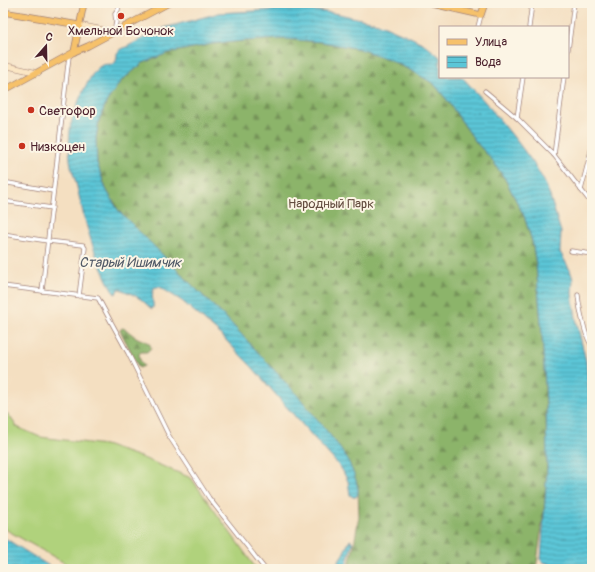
<svg xmlns="http://www.w3.org/2000/svg" width="595" height="572" font-family="Pangolin,sans-serif">
  <defs>
    <pattern id="forest-firs" width="22" height="20" patternUnits="userSpaceOnUse"><rect width="22" height="20" fill="#8cb46b"/><path d="M5 1l3.5 6h-7zM16 11l3.5 6h-7z" fill="#749258"/></pattern>
    <pattern id="water-rules" width="6" height="5" patternUnits="userSpaceOnUse"><rect width="6" height="5" fill="#5cc6d7"/><path d="M0 2.5h6" fill="none" stroke="#4ea0af"/></pattern>
  </defs>
  <rect width="100%" height="100%" fill="#fcf5e5"/>
  <filter id="ink" filterUnits="userSpaceOnUse"><feTurbulence type="fractalNoise" baseFrequency=".025" numOctaves="2"/><feDisplacementMap in="SourceGraphic" scale="8" xChannelSelector="R" yChannelSelector="G"/><feConvolveMatrix kernelMatrix="1 2 1 2 8 2 1 2 1" color-interpolation-filters="sRGB"/></filter>
  <filter id="wash" filterUnits="userSpaceOnUse"><feTurbulence type="fractalNoise" baseFrequency=".012" numOctaves="4" result="noise"/><feDisplacementMap in="SourceGraphic" scale="16" xChannelSelector="R" yChannelSelector="G"/><feGaussianBlur stdDeviation="0.9" result="paint"/><feColorMatrix in="noise" values="0 0 0 0 0 0 0 0 0 0 0 0 0 0 0 0 0 1.4 0 .05"/><feComposite in="paint" operator="in"/></filter>
  <g filter="url(#wash)">
    <rect width="100%" height="100%" fill="#f4dfc1"/>
    <g fill="url(#forest-firs)" stroke="#6b6a4b">
      <polygon points="284,39 322,42 359,49 388,59 414,72 434,84 447,100 476,142 492,160 505,179 524,216 532,241 536,265 542,335 546,403 547,468 544,511 536,569 348,569 354,545 359,516 358,488 300,399 230,322 195,288 151,243 118,210 106,189 97,163 96,139 99,120 107,101 121,81 143,63 168,53 212,44 243,41"/>
      <path d="M122 328C128 329 130 334 136 337 140 340 145 340 148 343 151 345 150 345 151 348L147 352H141L139 354 140 360 144 366 139 368 120 330Z"/>
    </g>
    <polygon fill="#b0d27b" stroke="#7d7853" points="3,413 8,414 17,427 40,437 105,445 143,458 191,478 255,567 253,569 75,569 3,528"/>
    <g fill="url(#water-rules)" stroke="#537281">
      <path d="M287 9 312 10 339 14 378 23 408 36 424 44 440 57V77H462L486 103 517 141 534 164 544 181 549 193 561 232 560 252 570 270 573 279 572 294 577 324 586 361 592 427V563L590 569H552L551 565 543 562 541 560 547 468 546 403 542 335 536 265 532 241 524 216 505 179 492 160 476 142 447 100 434 84 414 72 388 59 359 49 322 42 284 39 243 41 212 44 168 53 143 63 121 81 107 101 99 120 96 139 97 163 106 189 118 210 151 243 195 288 230 322 300 398 335 441 348 460 355 477 358 488V494L356 497H353L350 495 348 481 341 468 283 403 253 368 218 332 182 301 160 287H155C150 294 154 300 153 308L152 309C148 306 145 303 142 300 135 295 127 292 120 289H118L116 294 114 293C95 261 85 223 77 187 75 178 71 169 70 160 69 150 69 139 70 130 71 119 81 93 87 84 90 78 94 71 99 67 108 60 117 71 117 53L120 50 164 28 219 13Z"/>
      <polygon points="3,537 54,569 3,569"/>
      <polygon points="350,540 353,542 345,569 333,569 343,554"/>
    </g>
  </g>
  <g filter="url(#ink)">
    <g fill="none" stroke-linecap="round" stroke-linejoin="round">
      <defs>
        <g id="street">
          <polyline points="478,27 481,15"/>
          <polyline points="529,27 532,3"/>
          <polyline points="114,32 116,22 115,14 118,10 119,3"/>
          <polyline points="568,50 574,3"/>
          <polyline points="485,91 517,118 554,155 592,204"/>
          <polyline points="517,118 523,77"/>
          <polyline points="554,155 564,77"/>
          <polyline points="3,182 53,191"/>
          <polyline points="581,190 592,147"/>
          <polyline points="3,201 52,208"/>
          <polyline points="3,234 48,241 83,245 85,248 79,296"/>
          <polyline points="571,251 592,254"/>
          <polyline points="3,286 98,298 128,353 169,436 209,498 265,569"/>
          <polyline points="42,291 69,56 71,55"/>
          <path d="M578 295C579 305 585 339 592 345"/>
        </g>
        <g id="secondary">
          <polyline points="79,25 114,32"/>
          <polyline points="3,65 38,73"/>
        </g>
        <g id="primary">
          <polyline points="428,3 481,15 485,3"/>
          <polyline points="3,12 79,25"/>
          <polyline points="74,52 84,3"/>
          <polyline points="3,91 74,52 88,46 169,3"/>
        </g>
      </defs>
      <use href="#street" stroke="#9f7f76" stroke-width="5"/>
      <use href="#secondary" stroke="#9f7f76" stroke-width="6"/>
      <use href="#primary" stroke="#9f7f76" stroke-width="7"/>
      <use href="#street" stroke="#fff" stroke-width="3.5"/>
      <use href="#secondary" stroke="#fbe6c4" stroke-width="5"/>
      <use href="#primary" stroke="#f6c16b" stroke-width="5.5"/>
    </g>
  </g>
  <g fill="#c8321e" stroke="#fcf5e5" stroke-width="1.5">
    <circle cx="121" cy="16" r="4"/>
    <circle cx="31" cy="110" r="4"/>
    <circle cx="22" cy="146" r="4"/>
  </g>
  <g text-anchor="middle" stroke-width="4" stroke-linejoin="round" paint-order="stroke">
    <g font-size="13" fill="#4a1f2b" stroke="#fcf5e5" text-anchor="start">
      <text x="121" y="35" text-anchor="middle">Хмельной Бочонок</text>
      <text x="39" y="115">Светофор</text>
      <text x="30" y="151">Низкоцен</text>
    </g>
    <g font-size="13" fill="#644c3f" stroke="#fcf5e5">
      <text x="331" y="208">Народный Парк</text>
    </g>
    <g font-size="14" font-style="italic" fill="#505967" stroke="#fcf5e5">
      <text x="130" y="267">Старый Ишимчик</text>
    </g>
  </g>
  <rect width="595" height="572" fill="none" stroke="#fcf5e5" stroke-width="16"/>
  <rect x="439" y="26" width="130" height="52" fill="#fcf5e5" stroke="#b59f9b"/>
  <rect x="447" y="39" width="20" height="6" fill="#f6c16b" stroke="#b59f9b"/>
  <text x="475" y="46" font-size="12" fill="#4a1f2b">Улица</text>
  <rect x="447" y="56" width="20" height="12" fill="url(#water-rules)" stroke="#b59f9b"/>
  <text x="475" y="66" font-size="12" fill="#4a1f2b">Вода</text>
  <g transform="translate(46 46) rotate(20)" stroke="#fcf5e5" stroke-width="3" paint-order="stroke">
  <path d="M0-3L7 15L0 10L-7 15Z" fill="#4a1f2b"/>
  <text y="-6" font-size="11" font-weight="bold" text-anchor="middle" fill="#4a1f2b">С</text>
  </g>
</svg>
